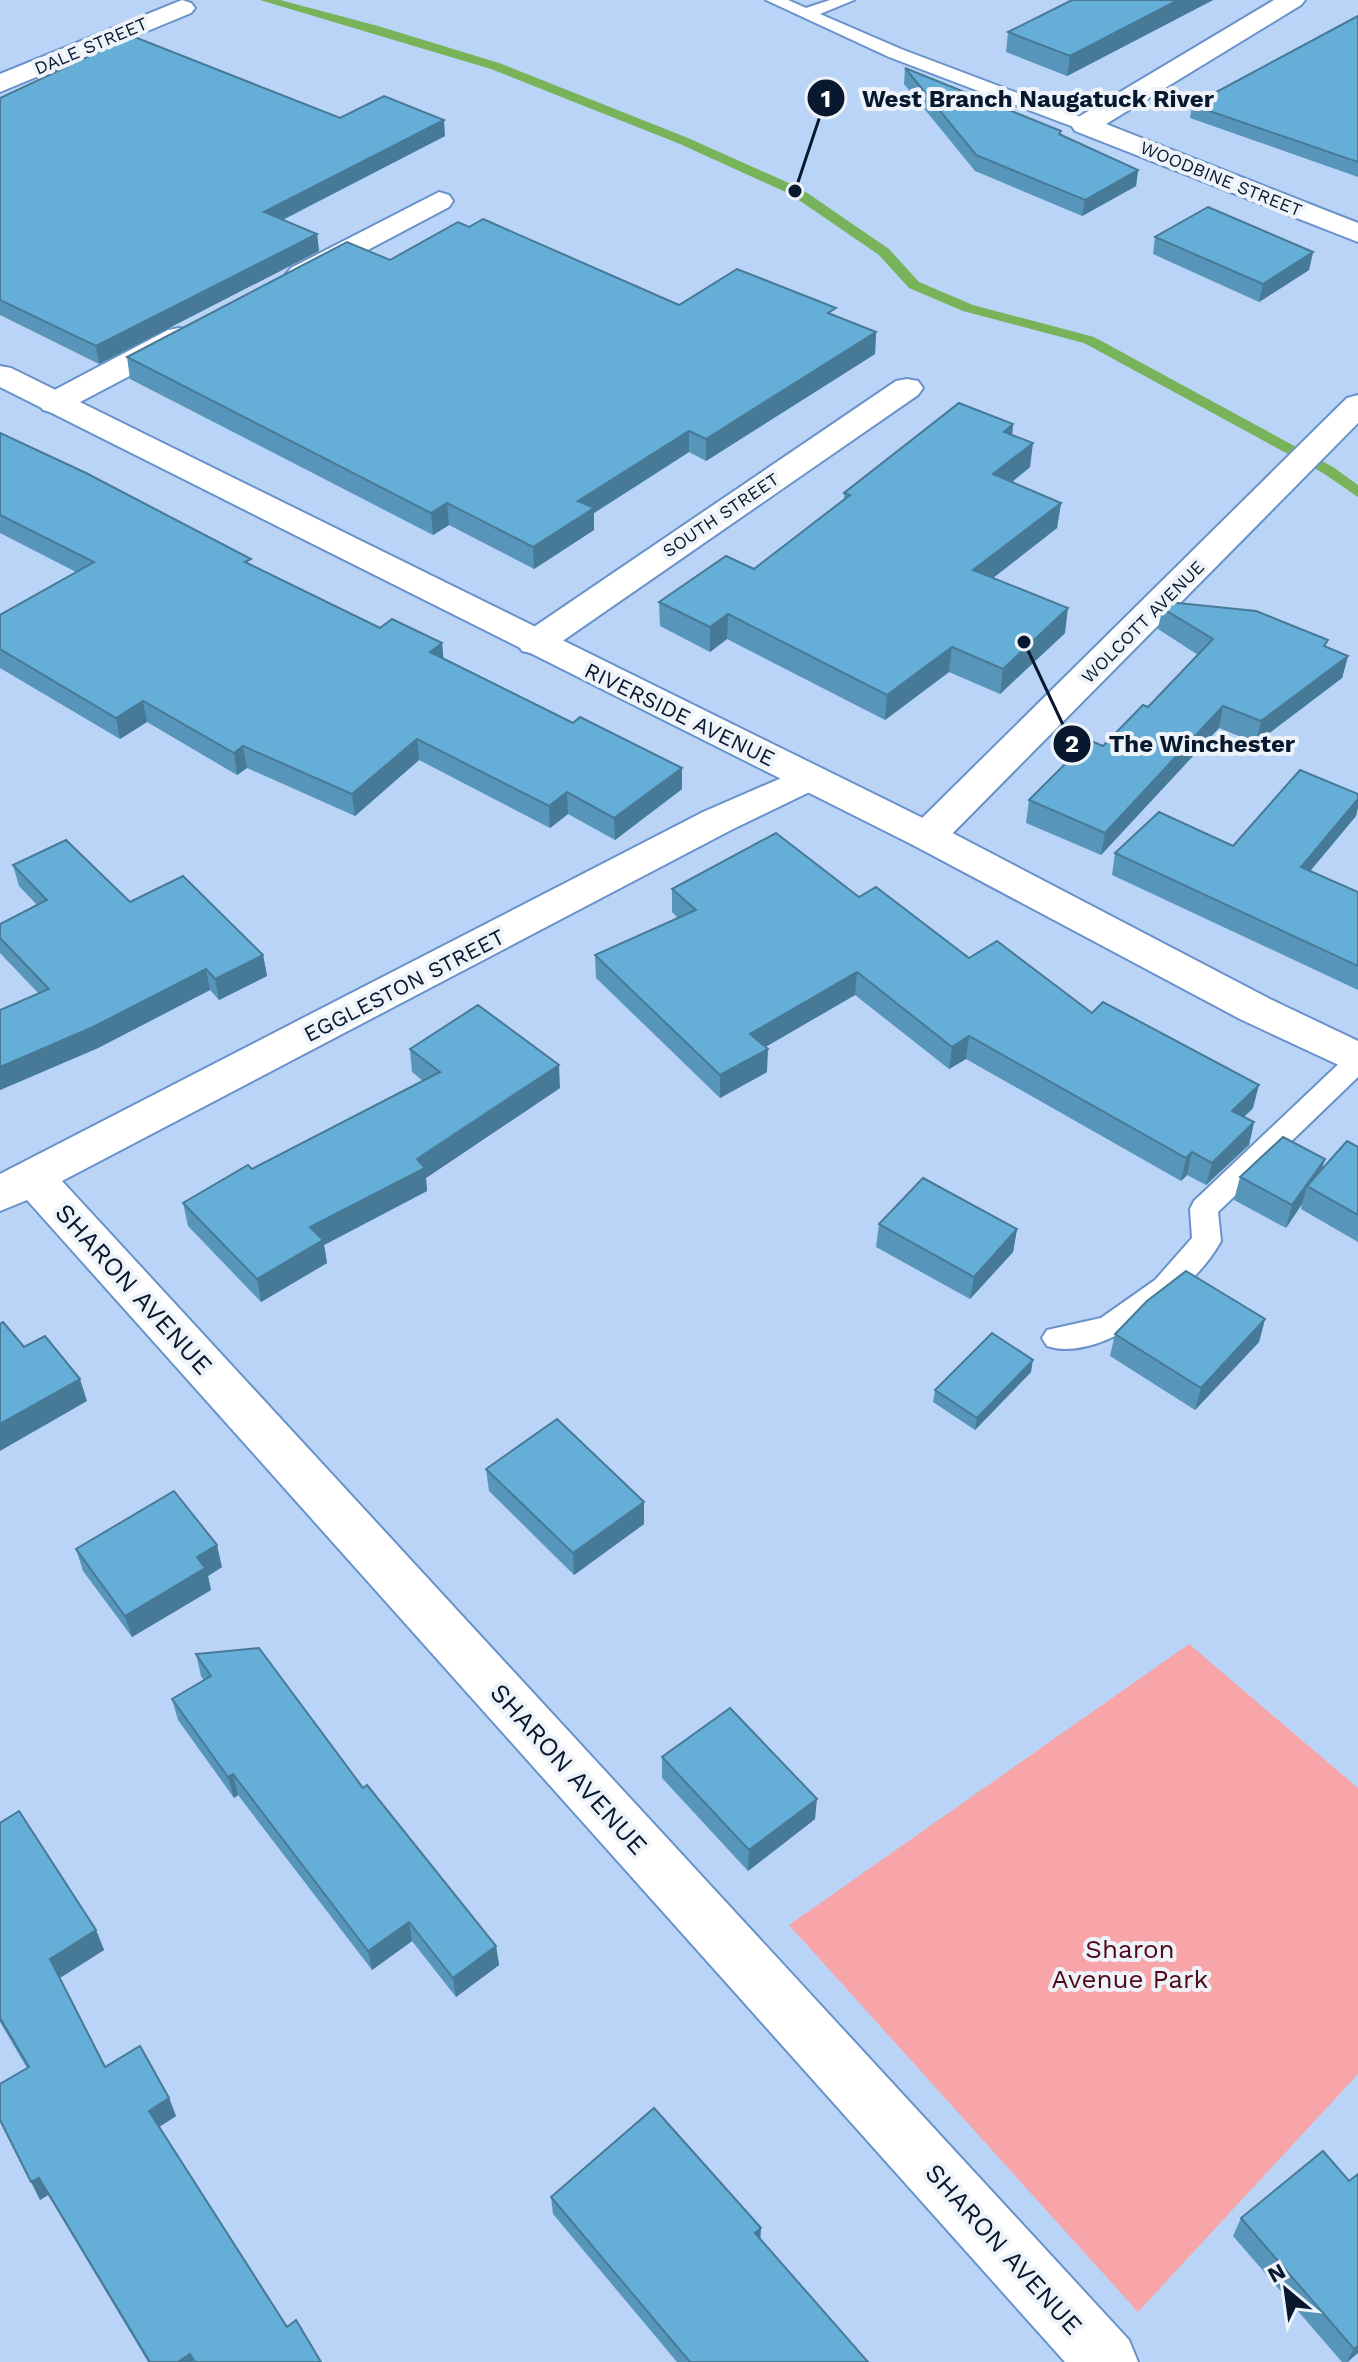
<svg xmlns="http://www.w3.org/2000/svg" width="1358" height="2362" font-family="'Work Sans',sans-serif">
  <rect width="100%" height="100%" fill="#bad4f8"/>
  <polygon fill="#f7a5a9" points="1189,1644 1358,1788 1358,2074 1138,2312 789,1925"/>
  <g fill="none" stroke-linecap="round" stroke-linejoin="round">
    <polygon fill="#78b259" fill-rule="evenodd" points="260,0 280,0 378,26 499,63 688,138 800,188 889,249 919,282 973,305 1094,337 1333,467 1358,485 1358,497 1323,473 1084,343 963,311 909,288 879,255 790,194 680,144 491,69"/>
    <defs>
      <g id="lane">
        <polygon points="766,0 788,0 806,8 830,0 854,0 820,14 901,49 1091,121 1094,125 1091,129 1079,129 889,57"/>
        <path d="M1358 1051V1077L1218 1212 1221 1241C1196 1288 1103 1365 1047 1346L1042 1338 1047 1330 1101 1318 1155 1280 1192 1238 1190 1209 1194 1201 1349 1054Z"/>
      </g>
      <g id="street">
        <polygon points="182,0 191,3 195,8 191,13 0,92 0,74"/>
        <polygon points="1274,0 1305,0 1301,5 1106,124 1358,223 1358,242 1075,131 1071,125 1075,119"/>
        <polygon points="439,192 449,195 453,201 449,207 311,280 301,283 291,280 286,274 291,268"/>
        <polygon points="179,328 190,330 194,337 190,344 65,410 54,413 43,410 38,403 43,396 168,330"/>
        <polygon points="907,379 918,381 923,388 918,395 548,651 535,654 522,651 517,643 522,635 896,381"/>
        <polygon points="1358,395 1358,423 941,845 927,849 913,845 908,836 913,827 1347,398"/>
        <polygon points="809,766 822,770 828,778 822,786 731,830 62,1181 1129,2340 1138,2362 1065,2362 27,1200 0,1211 0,1174 703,812"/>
      </g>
      <polygon id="secondary" points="0,366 11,368 941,827 1270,999 1358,1041 1358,1074 1240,1019 913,845 0,387"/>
    </defs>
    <use href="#lane" stroke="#6992ca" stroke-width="4"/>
    <use href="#street" stroke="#6992ca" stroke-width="4"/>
    <use href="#secondary" stroke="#6992ca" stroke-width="4"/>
    <use href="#lane" fill="#fff" fill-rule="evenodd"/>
    <use href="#street" fill="#fff" fill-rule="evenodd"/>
    <use href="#secondary" fill="#fff" fill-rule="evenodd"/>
  </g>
  <g fill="#5796ba">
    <polygon points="1072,0 1213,0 1067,76 1006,52 1008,32"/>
    <polygon points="1358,16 1358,177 1190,118 1192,105"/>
    <polygon points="905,68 1061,131 1060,135 1138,170 1136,186 1082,216 975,171 904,84"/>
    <polygon points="0,98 340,118 445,136 283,220 317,234 319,251 99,364 0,315"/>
    <polygon points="1155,237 1313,252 1309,270 1259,302 1153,254"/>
    <polygon points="390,260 679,305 835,316 876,332 875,354 706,461 689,452 594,513 594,530 534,569 449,525 433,535 130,379 127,357"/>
    <polygon points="1013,424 1012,435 1030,467 1012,482 1061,503 1057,528 993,578 1065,633 1000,694 949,672 885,720 727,639 710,652 660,626 659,602 754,569 844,499 844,493"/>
    <polygon points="0,433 252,566 380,628 442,643 443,658 573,723 682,768 682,789 615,840 568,814 550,828 419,760 355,816 247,768 237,775 147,722 120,739 0,668 0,615 76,572 0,533"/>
    <polygon points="1162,608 1327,647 1348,656 1342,678 1256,743 1219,728 1101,855 1026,823 1029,800 1103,746 1148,707 1198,655 1158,629"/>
    <polygon points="1358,794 1358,807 1356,816 1310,871 1358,892 1358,990 1112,875 1115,853 1233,846"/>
    <polygon points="13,865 130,902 263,955 267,976 219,1000 210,990 98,1048 0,1090 0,1010 39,994 0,953 0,924 37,905 19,886"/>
    <polygon points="672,889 859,897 969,958 1092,1013 1253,1108 1244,1117 1254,1122 1249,1145 1206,1185 1187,1175 1181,1181 966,1059 949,1069 855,995 765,1047 767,1072 720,1098 596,978 595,955 678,918 672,912"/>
    <polygon points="410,1049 560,1088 426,1178 427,1191 324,1245 327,1263 261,1302 188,1226 183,1203 252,1169 423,1081 412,1072"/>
    <polygon points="1358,1147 1358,1242 1301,1209 1302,1204 1286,1228 1234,1200 1240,1177 1325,1159 1321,1171"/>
    <polygon points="879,1224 1017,1229 1013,1252 970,1299 876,1247"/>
    <polygon points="1265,1319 1259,1342 1195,1410 1110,1356 1115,1334"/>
    <polygon points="1031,1372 975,1430 933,1402 935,1390"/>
    <polygon points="486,1469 644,1524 574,1575 489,1491"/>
    <polygon points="76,1549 222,1567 208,1576 211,1590 132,1637 83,1571"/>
    <polygon points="196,1654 363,1788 496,1946 499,1965 456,1997 412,1941 372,1970 238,1795 234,1798 178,1720 172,1699 204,1680 201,1676"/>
    <polygon points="662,1757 815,1819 748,1871 662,1778"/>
    <polygon points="0,1823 96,1930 104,1950 60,1978 105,2067 169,2098 176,2116 159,2127 287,2327 321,2362 148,2362 48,2195 40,2200 27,2068 0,2022"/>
    <polygon points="551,2197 760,2239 868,2362 677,2362 553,2214"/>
    <polygon points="1241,2218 1358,2353 1348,2362 1342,2362 1233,2236"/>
  </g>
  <g fill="#477a97">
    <polygon points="1178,0 1213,0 1067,76 1070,56"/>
    <polygon points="444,120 445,136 266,228 264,212"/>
    <polygon points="1138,170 1136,186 1082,216 1085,200"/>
    <polygon points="317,234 319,251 99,364 96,346"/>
    <polygon points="1313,252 1309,270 1259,302 1263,284"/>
    <polygon points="876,332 875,354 706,461 706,439"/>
    <polygon points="1013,424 1011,449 1004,432"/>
    <polygon points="689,431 689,452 594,513 594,530 534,569 533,547 578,501"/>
    <polygon points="1033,443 1030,467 991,499 993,474"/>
    <polygon points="447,503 449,525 433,535 431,513"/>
    <polygon points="1061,503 1057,528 971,595 973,570"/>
    <polygon points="1068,608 1065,633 1000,694 1003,669"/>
    <polygon points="728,614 727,639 710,652 710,627"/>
    <polygon points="442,643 444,665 430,652"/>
    <polygon points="952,647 949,672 885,720 887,695"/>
    <polygon points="1348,656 1342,678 1256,743 1261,721"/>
    <polygon points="143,701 147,722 120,739 116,718"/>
    <polygon points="1223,706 1219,728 1101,855 1105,833"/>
    <polygon points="417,739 419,760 355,816 352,794"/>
    <polygon points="243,746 247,768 237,775 234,753"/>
    <polygon points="682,768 682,789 615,840 614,818"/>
    <polygon points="567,792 568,814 550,828 549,806"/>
    <polygon points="1358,799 1358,807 1356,816 1296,888 1301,867"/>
    <polygon points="263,955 267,976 219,1000 215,979"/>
    <polygon points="206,969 210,990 98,1048 0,1090 0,1067"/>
    <polygon points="857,972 855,995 750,1056 750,1034"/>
    <polygon points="969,1036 966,1059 949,1069 952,1047"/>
    <polygon points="768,1049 767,1072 720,1098 720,1075"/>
    <polygon points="559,1065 560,1088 426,1178 427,1191 324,1245 327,1263 261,1302 257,1279 310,1227 417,1159"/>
    <polygon points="1259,1085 1253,1108 1227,1133 1232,1111"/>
    <polygon points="1254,1122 1249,1145 1206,1185 1212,1163"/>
    <polygon points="1192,1152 1187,1175 1181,1181 1186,1158"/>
    <polygon points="1325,1159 1318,1182 1307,1186 1302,1204 1286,1228 1292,1205"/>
    <polygon points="1017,1229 1013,1252 970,1299 974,1277"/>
    <polygon points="1265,1319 1259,1342 1195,1410 1201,1388"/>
    <polygon points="1033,1360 1031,1372 975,1430 977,1418"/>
    <polygon points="80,1379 87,1401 0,1451 0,1424"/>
    <polygon points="644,1502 644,1524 574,1575 573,1553"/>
    <polygon points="217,1545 222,1567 208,1576 211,1590 132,1637 125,1616 197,1557"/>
    <polygon points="233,1774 238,1795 234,1798 228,1777"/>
    <polygon points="817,1799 815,1819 748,1871 749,1850"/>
    <polygon points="409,1922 412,1941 372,1970 368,1951"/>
    <polygon points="96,1930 104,1950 58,1979 50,1959"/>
    <polygon points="496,1946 499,1965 456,1997 453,1978"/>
    <polygon points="169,2098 176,2116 156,2129 149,2111"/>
    <polygon points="39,2178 48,2195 40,2200 31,2182"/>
    <polygon points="761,2228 760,2245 755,2233"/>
    <polygon points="1358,2346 1358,2353 1346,2362 1354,2349"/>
    <polygon points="190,2354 193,2362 178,2362"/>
  </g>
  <g fill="#65aed8" stroke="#477a97" stroke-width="2">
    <polygon points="1072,0 1178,0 1070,56 1008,32"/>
    <polygon points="1358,16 1358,162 1192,105"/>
    <polygon points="132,36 340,118 384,96 444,120 264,212 317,234 96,346 0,300 0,98"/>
    <polygon points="905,68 1061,131 1059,134 1138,170 1085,200 976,155"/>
    <polygon points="1208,207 1313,252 1263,284 1155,237"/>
    <polygon points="483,219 679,305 737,269 836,308 828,313 876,332 706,439 689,431 578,501 594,508 533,547 447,503 431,513 127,357 347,242 390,260 458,222 469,227"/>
    <polygon points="959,403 1013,424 1004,432 1033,443 993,474 1061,503 973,570 1068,608 1003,669 952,647 887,695 728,614 710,627 659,602 726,556 754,569 850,495 844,493"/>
    <polygon points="0,433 86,473 251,559 245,562 380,628 392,619 442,643 430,652 573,723 580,717 682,768 614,818 567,792 549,806 417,739 352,794 243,746 234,753 143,701 116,718 0,649 0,615 94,562 0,515"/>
    <polygon points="1168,602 1256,611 1328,640 1324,646 1348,656 1261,721 1223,706 1105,833 1029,800 1089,740 1103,746 1143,705 1148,707 1213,639 1162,608"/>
    <polygon points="1300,770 1358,794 1358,799 1301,867 1358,892 1358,966 1115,853 1159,812 1233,846"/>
    <polygon points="776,833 859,897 876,887 969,958 997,941 1092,1013 1103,1002 1259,1085 1232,1111 1254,1122 1212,1163 1192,1152 1186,1158 969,1036 952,1047 857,972 750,1034 768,1049 720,1075 595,955 696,910 672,889"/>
    <polygon points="66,840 130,902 183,876 263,955 215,979 206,969 93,1027 0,1067 0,1010 49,989 0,938 0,924 47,900 13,865"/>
    <polygon points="478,1005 559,1065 417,1159 425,1168 310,1227 323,1240 257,1279 183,1203 248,1165 252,1169 440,1072 410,1049"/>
    <polygon points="1283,1137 1325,1159 1292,1205 1240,1177"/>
    <polygon points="1347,1141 1358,1147 1358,1215 1307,1186"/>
    <polygon points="923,1178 1017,1229 974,1277 879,1224"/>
    <polygon points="1186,1271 1265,1319 1201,1388 1115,1334 1147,1301"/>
    <polygon points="3,1322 24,1347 45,1336 80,1379 0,1424 0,1324"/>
    <polygon points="992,1333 1033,1360 977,1418 935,1390"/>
    <polygon points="557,1419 644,1502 573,1553 486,1469"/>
    <polygon points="174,1491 217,1545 197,1557 205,1568 125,1616 76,1549"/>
    <polygon points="259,1648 363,1788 367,1785 496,1946 453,1978 409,1922 368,1951 233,1774 228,1777 172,1699 211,1676 196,1654"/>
    <polygon points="730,1708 817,1799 749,1850 662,1757"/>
    <polygon points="19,1811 96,1930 50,1959 105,2067 140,2046 169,2098 149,2111 287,2327 296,2320 321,2362 195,2362 190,2354 178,2362 150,2362 39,2178 31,2182 0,2120 0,2084 29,2067 0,2018 0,1823"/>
    <polygon points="654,2108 761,2228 755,2233 868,2362 690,2362 551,2197"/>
    <polygon points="1323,2151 1349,2181 1358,2174 1358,2346 1354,2349 1241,2218"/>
  </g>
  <g text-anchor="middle" stroke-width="8" stroke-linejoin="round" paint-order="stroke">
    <g font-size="18" fill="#08182e" stroke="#eef3f9">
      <text transform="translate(91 46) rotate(-23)" y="6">DALE STREET</text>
      <text transform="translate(1221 179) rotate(22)" y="6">WOODBINE STREET</text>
      <text transform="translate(721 515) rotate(-34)" y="6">SOUTH STREET</text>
      <text transform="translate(1143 622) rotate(-45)" y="6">WOLCOTT AVENUE</text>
    </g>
    <g font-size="22" fill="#08182e" stroke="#eef3f9">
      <text transform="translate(680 714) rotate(26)" y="8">RIVERSIDE AVENUE</text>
      <text transform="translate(404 985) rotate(-27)" y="8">EGGLESTON STREET</text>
    </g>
    <g font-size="26" fill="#08182e" stroke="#eef3f9">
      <text transform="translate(134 1289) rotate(48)" y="9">SHARON AVENUE</text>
      <text transform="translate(569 1769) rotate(48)" y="9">SHARON AVENUE</text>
      <text transform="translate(1004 2249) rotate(48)" y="9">SHARON AVENUE</text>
    </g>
    <g font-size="26" fill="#4f0917" stroke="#eef3f9">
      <text x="1130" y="1958">Sharon<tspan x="1130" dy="30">Avenue Park</tspan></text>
    </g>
  </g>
  <path fill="none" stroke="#08182e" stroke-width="3" d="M795 191L826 98M1024 642L1072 744"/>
  <g fill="#08182e" stroke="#eef3f9" stroke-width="3">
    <circle cx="795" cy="191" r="8"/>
    <circle cx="1024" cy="642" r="8"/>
    <circle cx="826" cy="98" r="20"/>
    <circle cx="1072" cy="744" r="20"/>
  </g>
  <g font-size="24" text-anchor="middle" font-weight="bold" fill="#fff">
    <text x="826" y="107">1</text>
    <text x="1072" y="752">2</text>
  </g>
  <g font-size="24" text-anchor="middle" font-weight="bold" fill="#08182e" stroke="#eef3f9" stroke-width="8" stroke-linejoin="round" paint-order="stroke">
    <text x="1038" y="107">West Branch Naugatuck River</text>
    <text x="1202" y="752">The Winchester</text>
  </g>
  <g transform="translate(1286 2290) rotate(331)" stroke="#eef3f9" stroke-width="6" paint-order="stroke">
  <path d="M0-6L14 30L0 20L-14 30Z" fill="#08182e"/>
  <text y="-12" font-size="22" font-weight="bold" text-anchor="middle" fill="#08182e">N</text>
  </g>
</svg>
